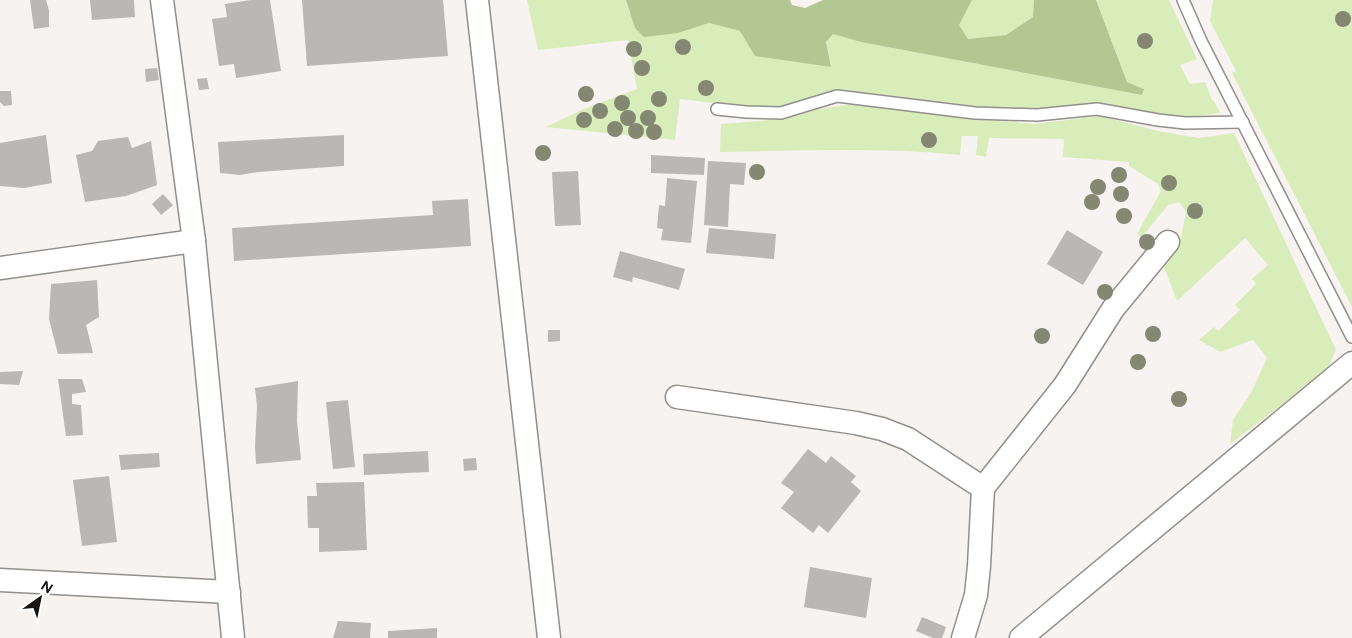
<svg xmlns="http://www.w3.org/2000/svg" width="1352" height="638" font-family="Figtree,sans-serif">
  <rect width="100%" height="100%" fill="#f7f3f0"/>
  <g fill="#d9edba">
    <polygon points="527,0 626,0 635,28 678,33 709,23 740,31 831,66 826,42 833,34 861,42 1142,95 1144,89 1127,82 1096,0 1169,0 1197,59 1180,65 1190,84 1205,82 1212,100 1214,101 1220,113 1181,118 1102,107 1038,113 866,97 779,111 680,99 675,140 546,127 586,108 637,89 628,40 538,50"/>
    <polygon points="972,0 1034,0 1033,17 1006,35 968,39 958,25"/>
    <polygon points="1213,0 1352,0 1352,307 1232,73 1236,71 1210,21"/>
    <path d="M854 104 932 114 1034 124 1100 116 1158 131 1199 138 1234 133 1336 350 1326 372 1230 444 1233 420 1252 391 1267 358 1253 340 1220 352 1199 340 1214 327 1218 331 1240 310 1235 305 1256 284 1252 279 1268 265 1245 238 1177 301 1164 267 1181 237 1186 212 1179 202 1168 205 1142 237 1137 234 1161 191 1158 184 1129 166V162L1063 157 1064 139 989 138 986 157 976 155 978 136H962L960 155C880 147 800 151 720 152L721 124 785 119 819 109Z"/>
  </g>
  <polygon fill="#b3c793" points="626,0 790,0 792,5 805,8 823,0 972,0 959,25 968,39 1006,35 1033,17 1034,0 1096,0 1127,82 1144,89 1142,95 861,42 833,34 826,42 831,67 755,56 740,31 709,23 678,33 644,37 635,28"/>
  <g fill="#bab7b4">
    <polygon points="30,0 46,0 49,10 49,27 34,29"/>
    <polygon points="90,0 134,0 135,17 92,20"/>
    <polygon points="251,0 270,0 281,71 236,78 234,64 219,66 212,19 227,17 225,4"/>
    <polygon points="302,0 443,0 448,56 307,66"/>
    <polygon points="157,68 159,80 146,82 145,69"/>
    <polygon points="207,78 209,89 199,90 197,79"/>
    <polygon points="0,91 11,91 12,105 4,106 0,102"/>
    <polygon points="46,135 52,183 24,188 0,186 0,143"/>
    <polygon points="344,135 344,166 258,172 240,175 220,173 218,142"/>
    <polygon points="128,137 132,148 151,141 157,185 126,196 85,202 76,155 92,151 98,141"/>
    <polygon points="651,155 705,158 704,175 651,173"/>
    <polygon points="708,161 746,163 744,185 730,184 728,227 704,225"/>
    <polygon points="578,171 581,225 555,226 552,172"/>
    <polygon points="667,178 697,181 691,243 661,240 663,229 657,228 659,205 665,206"/>
    <polygon points="163,194 173,205 161,215 152,204"/>
    <polygon points="468,199 471,246 234,261 232,228 433,215 432,201"/>
    <polygon points="709,228 776,234 774,259 706,253"/>
    <polygon points="1067,230 1103,252 1083,285 1047,264"/>
    <polygon points="620,251 685,269 679,290 633,277 632,282 613,277"/>
    <polygon points="97,280 99,317 86,325 93,353 58,354 49,319 51,284"/>
    <polygon points="548,330 560,330 560,341 548,342"/>
    <polygon points="23,371 19,385 0,384 0,372"/>
    <polygon points="58,379 82,379 86,392 72,394 72,404 81,405 83,435 66,436"/>
    <polygon points="298,381 297,421 301,460 256,464 255,446 257,406 255,388"/>
    <polygon points="348,400 355,467 333,469 326,402"/>
    <polygon points="808,449 826,463 831,456 856,476 851,482 861,491 828,533 819,525 813,533 781,508 794,492 781,483"/>
    <polygon points="428,451 429,472 364,475 363,454"/>
    <polygon points="159,453 160,467 121,470 119,455"/>
    <polygon points="476,458 477,470 464,471 463,459"/>
    <polygon points="109,476 117,542 82,546 73,480"/>
    <polygon points="364,482 367,550 319,552 319,528 308,528 307,496 317,496 316,483"/>
    <polygon points="810,567 872,578 866,618 804,607"/>
    <polygon points="922,617 946,627 942,638 933,638 916,631"/>
    <polygon points="338,621 371,623 370,638 333,638"/>
    <polygon points="437,628 437,638 388,638 388,631"/>
  </g>
  <g fill="none" stroke-linecap="round" stroke-linejoin="round">
    <defs>
      <g id="service">
        <polyline points="1183,0 1201,41 1352,337"/>
        <polyline points="717,109 746,112 781,113 837,96 975,113 1037,115 1097,109 1158,120 1185,123 1243,122"/>
      </g>
      <g id="minor">
        <polyline points="162,0 194,241 233,638"/>
        <polyline points="477,0 549,638"/>
        <polyline points="0,268 194,241"/>
        <polyline points="677,397 856,423 882,429 908,439 983,488 979,566 976,595 963,638"/>
        <polyline points="983,488 1065,385 1113,309 1168,242"/>
        <polyline points="0,580 229,592"/>
        <polyline points="1021,638 1352,363"/>
      </g>
    </defs>
    <use href="#service" stroke="#938f8c" stroke-width="14"/>
    <use href="#minor" stroke="#938f8c" stroke-width="25"/>
    <use href="#service" stroke="#fff" stroke-width="11"/>
    <use href="#minor" stroke="#fff" stroke-width="22"/>
  </g>
  <g fill="#848872">
    <circle cx="1343" cy="19" r="8"/>
    <circle cx="1145" cy="41" r="8"/>
    <circle cx="683" cy="47" r="8"/>
    <circle cx="634" cy="49" r="8"/>
    <circle cx="642" cy="68" r="8"/>
    <circle cx="706" cy="88" r="8"/>
    <circle cx="586" cy="94" r="8"/>
    <circle cx="659" cy="99" r="8"/>
    <circle cx="622" cy="103" r="8"/>
    <circle cx="600" cy="111" r="8"/>
    <circle cx="628" cy="118" r="8"/>
    <circle cx="648" cy="118" r="8"/>
    <circle cx="584" cy="120" r="8"/>
    <circle cx="615" cy="129" r="8"/>
    <circle cx="636" cy="131" r="8"/>
    <circle cx="654" cy="132" r="8"/>
    <circle cx="929" cy="140" r="8"/>
    <circle cx="543" cy="153" r="8"/>
    <circle cx="757" cy="172" r="8"/>
    <circle cx="1119" cy="175" r="8"/>
    <circle cx="1169" cy="183" r="8"/>
    <circle cx="1098" cy="187" r="8"/>
    <circle cx="1121" cy="194" r="8"/>
    <circle cx="1092" cy="202" r="8"/>
    <circle cx="1195" cy="211" r="8"/>
    <circle cx="1124" cy="216" r="8"/>
    <circle cx="1147" cy="242" r="8"/>
    <circle cx="1105" cy="292" r="8"/>
    <circle cx="1153" cy="334" r="8"/>
    <circle cx="1042" cy="336" r="8"/>
    <circle cx="1138" cy="362" r="8"/>
    <circle cx="1179" cy="399" r="8"/>
  </g>
  <g transform="translate(40 598) rotate(33)" stroke="#ffffff" stroke-width="4" paint-order="stroke">
  <path d="M0-4L9 19L0 12L-9 19Z" fill="#161514"/>
  <text y="-8" font-size="14" font-weight="bold" text-anchor="middle" fill="#161514">N</text>
  </g>
</svg>
